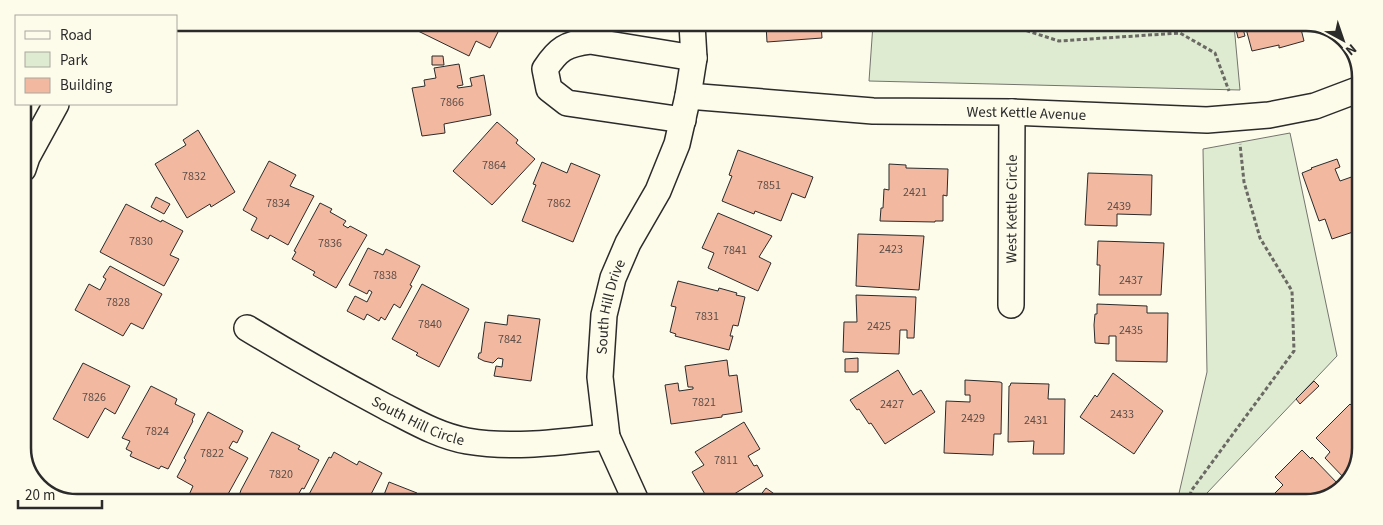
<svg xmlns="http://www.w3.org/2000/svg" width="1383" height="525" font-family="'Source Sans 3',sans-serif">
  <rect width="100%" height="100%" fill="#fdfbea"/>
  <g fill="#deebd1" stroke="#74746e">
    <polygon points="873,24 1234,25 1240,90 869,81"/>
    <polygon points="1290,133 1337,356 1207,493 1204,502 1177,502 1207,372 1203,149"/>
  </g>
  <g fill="#f2b8a0" stroke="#2b2b2b">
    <polygon points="422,23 502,24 490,48 476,41 469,56 418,31"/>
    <polygon points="751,24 821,24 822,38 767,42 766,25 751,26"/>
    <polygon points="1235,25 1242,25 1245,36 1238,38"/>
    <polygon points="1245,25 1300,25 1304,41 1279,48 1279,45 1252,51"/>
    <polygon points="432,56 443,56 444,65 432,65"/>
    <polygon points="459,64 463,85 457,86 458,88 472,86 470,78 484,75 491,115 444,124 445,133 422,136 412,88 425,86 424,80 436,78 434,68"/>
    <polygon points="497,122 518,140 516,143 535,159 492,205 453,171"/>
    <polygon points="198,130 235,192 211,207 210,204 187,218 155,164 186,145 183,140"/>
    <polygon points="738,150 813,177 805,198 792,193 781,221 755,211 754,214 722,201 732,176 729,175"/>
    <polygon points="1337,159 1340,167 1335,169 1340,181 1360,174 1359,230 1332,239 1325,219 1319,221 1302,173 1312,169 1311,168"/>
    <polygon points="269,161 296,175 290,186 314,196 288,245 270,235 268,239 251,230 257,218 243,210"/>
    <polygon points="542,162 567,173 571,163 600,175 573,242 522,221 536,185 533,184"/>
    <polygon points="889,164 906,165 906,168 948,169 947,196 943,195 943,221 935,221 935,222 880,221 881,208 883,208 884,189 889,190"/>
    <polygon points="1088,173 1152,175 1151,215 1117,214 1117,226 1085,225"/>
    <polygon points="156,197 170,204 164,214 151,207"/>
    <polygon points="320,203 332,209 330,212 346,221 343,225 348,228 350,226 367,235 336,288 313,275 315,272 292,259 296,252 294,251"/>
    <polygon points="126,204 161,222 162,220 183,231 170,255 179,259 164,286 100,252"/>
    <polygon points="718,213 772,236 759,257 771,263 758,291 708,268 714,253 702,248"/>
    <polygon points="858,234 924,236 919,290 856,286"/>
    <polygon points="1098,241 1164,243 1161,295 1099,295 1100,265 1097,265"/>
    <polygon points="368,248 383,255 386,249 420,266 410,285 412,286 400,308 394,304 385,320 381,317 379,321 367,314 364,320 347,311 355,296 367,302 372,292 369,290 367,294 349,285"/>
    <polygon points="110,266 162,294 143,329 131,323 123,336 75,310 89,284 100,290 106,279 103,277"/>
    <polygon points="678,281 718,291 719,288 737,293 736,295 745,297 738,326 733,325 730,336 733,336 729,350 675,336 676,334 670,332 676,307 671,306"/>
    <polygon points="422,284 469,309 439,367 416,355 418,353 392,339"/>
    <polygon points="856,295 916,297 914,338 907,338 907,330 900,330 899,354 843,352 844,322 857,322"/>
    <polygon points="1097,304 1147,306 1147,313 1168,313 1167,362 1116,361 1116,336 1109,336 1109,344 1095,343 1094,325 1095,314 1097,314"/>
    <polygon points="508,315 540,319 531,381 494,376 496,366 502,367 503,359 498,358 493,363 484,361 478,358 479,353 481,353 485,322 507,325"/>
    <polygon points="858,358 858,372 845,372 845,359"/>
    <polygon points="727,360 729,376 737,375 742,412 722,415 722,417 671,424 665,385 678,383 679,391 693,389 693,387 688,387 685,366"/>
    <polygon points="83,363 130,386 115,414 105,408 88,438 53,419"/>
    <polygon points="898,370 913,395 921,390 935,412 885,444 871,423 869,424 859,409 857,410 850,400"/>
    <polygon points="1113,373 1163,411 1134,454 1080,417 1095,395 1097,397"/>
    <polygon points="965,380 1000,382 1002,383 1001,434 994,434 993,455 944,453 946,401 970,402 970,395 965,395"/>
    <polygon points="1314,381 1319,386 1300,404 1296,399"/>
    <polygon points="1011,383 1049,384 1048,399 1065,399 1064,454 1033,454 1034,441 1008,442 1009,386 1010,386"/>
    <polygon points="151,386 177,399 175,404 195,414 192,420 193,421 168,469 161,466 159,469 130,456 132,452 126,449 130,441 122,438"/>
    <polygon points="1350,404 1358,411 1357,465 1346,480 1325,458 1330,452 1316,438"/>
    <polygon points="208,412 243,431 237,443 233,441 229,448 248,458 227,496 224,494 222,498 219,496 217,500 198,500 189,495 193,486 177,477 186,460 184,458"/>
    <polygon points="744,422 760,449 748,456 754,466 757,465 763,476 723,501 709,501 692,472 704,465 695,452"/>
    <polygon points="272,432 300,446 298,449 319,460 304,489 302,488 295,500 241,500 238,499 241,490"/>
    <polygon points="1302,450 1311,459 1312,457 1341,487 1336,493 1306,502 1282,502 1274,494 1283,485 1275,477"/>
    <polygon points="334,452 357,465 359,461 382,473 368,500 306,500 329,457 331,458"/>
    <polygon points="389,482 417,493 415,500 382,500"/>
    <polygon points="766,488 784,501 756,501"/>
    <polygon points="790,494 798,501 784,501"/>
  </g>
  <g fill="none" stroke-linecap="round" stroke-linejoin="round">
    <defs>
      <g id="street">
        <path id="s1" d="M688 96 873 111 1012 112 1207 120 1269 115 1315 106 1360 89"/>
        <path d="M683 120 567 103 549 89 545 69C558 49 566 44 590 41L694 58"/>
        <polyline points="23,169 27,157 56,104"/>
        <path id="s2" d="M1011 305 1012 112"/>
        <path id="s3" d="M247 328C293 356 339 382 386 407 412 420 438 436 467 441 514 449 560 442 607 437"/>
        <path id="s4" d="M636 501 607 437 600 377 604 315 613 278 628 243 658 191 677 144 688 96 694 58 692 24"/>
      </g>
    </defs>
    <use href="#street" stroke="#2b2b2b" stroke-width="28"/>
    <g stroke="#6a6964" stroke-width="3" stroke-dasharray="4 2.5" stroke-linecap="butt">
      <polyline points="1015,25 1018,28 1059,41 1180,33 1215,53 1229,91"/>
      <polyline points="1189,502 1191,491 1294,351 1292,291 1260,238 1244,182 1240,144"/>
    </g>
    <use href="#street" stroke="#fdfbea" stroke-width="25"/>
  </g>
  <g text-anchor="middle" stroke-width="4" stroke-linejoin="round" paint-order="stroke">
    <g font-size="12" fill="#5d4e48">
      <text x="452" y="106">7866</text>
      <text x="494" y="169">7864</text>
      <text x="194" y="180">7832</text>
      <text x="769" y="189">7851</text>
      <text x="915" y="196">2421</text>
      <text x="278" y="207">7834</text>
      <text x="559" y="207">7862</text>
      <text x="1119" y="210">2439</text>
      <text x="141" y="245">7830</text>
      <text x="330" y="247">7836</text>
      <text x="891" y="253">2423</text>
      <text x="735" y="254">7841</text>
      <text x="385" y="279">7838</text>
      <text x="1131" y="284">2437</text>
      <text x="118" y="306">7828</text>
      <text x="707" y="320">7831</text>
      <text x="430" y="328">7840</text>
      <text x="879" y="330">2425</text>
      <text x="1131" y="334">2435</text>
      <text x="510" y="343">7842</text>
      <text x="94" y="401">7826</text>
      <text x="704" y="406">7821</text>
      <text x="892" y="408">2427</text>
      <text x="1122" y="418">2433</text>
      <text x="973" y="422">2429</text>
      <text x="1036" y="424">2431</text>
      <text x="157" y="435">7824</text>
      <text x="212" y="457">7822</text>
      <text x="726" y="464">7811</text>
      <text x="281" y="478">7820</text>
    </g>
    <g font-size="15" fill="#2b2b2b" stroke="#fdfbea">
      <text dy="5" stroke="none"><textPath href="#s1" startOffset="339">West Kettle Avenue</textPath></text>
      <text dy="5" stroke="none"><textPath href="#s2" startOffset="96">West Kettle Circle</textPath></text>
      <text dy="5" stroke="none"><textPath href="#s4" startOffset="202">South Hill Drive</textPath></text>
      <text dy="5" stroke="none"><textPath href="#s3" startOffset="195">South Hill Circle</textPath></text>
    </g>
  </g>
  <path d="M0 0H1383V525H0ZM77 31H1306A46 46 0 0 1 1352 77V448A46 46 0 0 1 1306 494H77A46 46 0 0 1 31 448V77A46 46 0 0 1 77 31Z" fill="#fdfbea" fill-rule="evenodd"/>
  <path fill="none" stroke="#2b2b2b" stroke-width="2.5" d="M77 31H1306A46 46 0 0 1 1352 77V448A46 46 0 0 1 1306 494H77A46 46 0 0 1 31 448V77A46 46 0 0 1 77 31Z"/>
  <rect x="15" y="15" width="162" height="90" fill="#fdfbea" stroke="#a9a89e"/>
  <rect x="25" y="31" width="25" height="8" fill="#fdfbea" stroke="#a9a89e"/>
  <text x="60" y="40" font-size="15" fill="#2b2b2b">Road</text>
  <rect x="25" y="52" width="25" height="15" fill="#deebd1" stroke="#a9a89e"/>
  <text x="60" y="65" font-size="15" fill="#2b2b2b">Park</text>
  <rect x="25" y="78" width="25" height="15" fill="#f2b8a0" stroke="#a9a89e"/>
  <text x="60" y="90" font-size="15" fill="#2b2b2b">Building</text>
  <g transform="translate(1343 40) rotate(140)" stroke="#fdfbea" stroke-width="4" paint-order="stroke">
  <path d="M0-4L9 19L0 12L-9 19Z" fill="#2b2b2b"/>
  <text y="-8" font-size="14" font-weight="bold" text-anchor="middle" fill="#2b2b2b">N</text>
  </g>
  <path d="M18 500v8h84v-8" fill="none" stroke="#2b2b2b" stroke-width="2.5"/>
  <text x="25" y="500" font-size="15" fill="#2b2b2b" stroke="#fdfbea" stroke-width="4" paint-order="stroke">20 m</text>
</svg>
